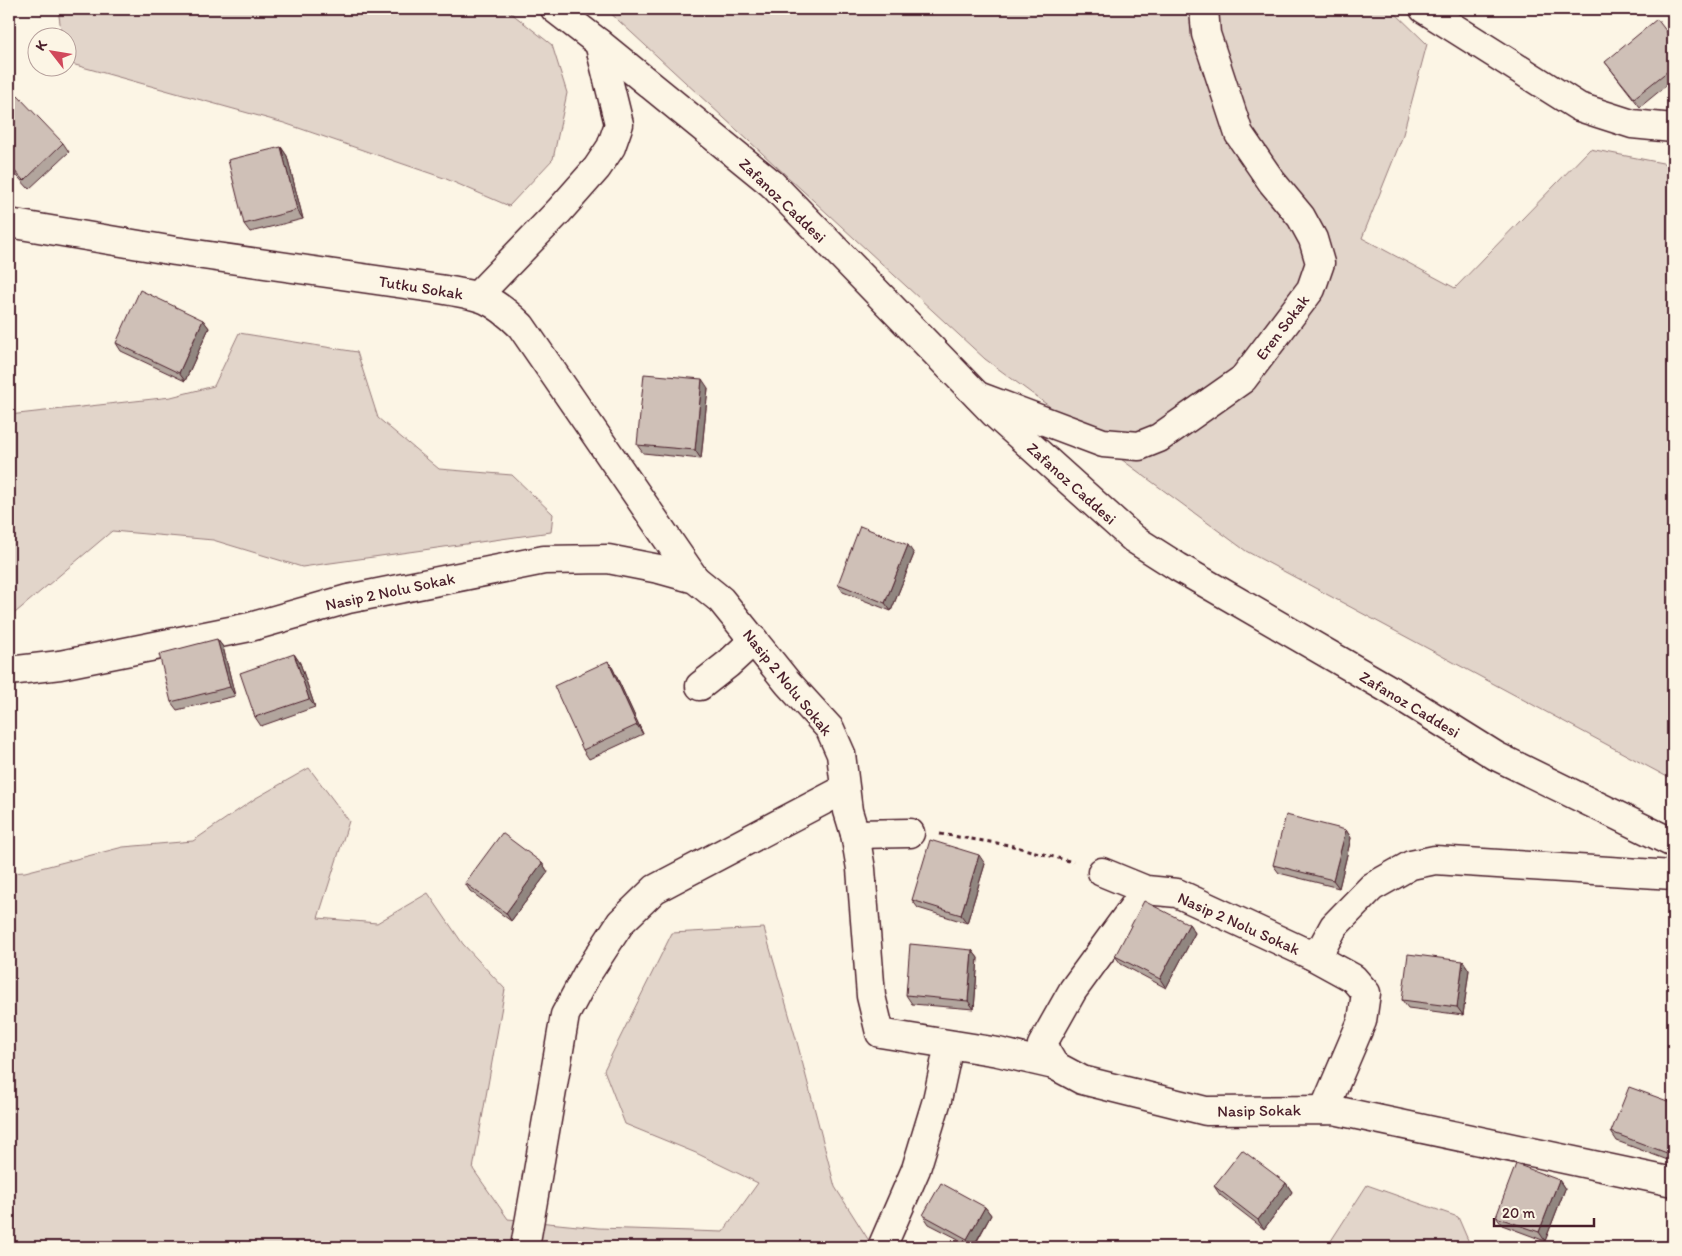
<svg xmlns="http://www.w3.org/2000/svg" width="1682" height="1256" font-family="Itim,sans-serif">
  <rect width="100%" height="100%" fill="#fcf5e5"/>
  <filter id="ink" filterUnits="userSpaceOnUse"><feTurbulence type="fractalNoise" baseFrequency=".02" numOctaves="2"/><feDisplacementMap in="SourceGraphic" scale="10" xChannelSelector="R" yChannelSelector="G"/><feConvolveMatrix kernelMatrix="1 2 1 2 8 2 1 2 1" color-interpolation-filters="sRGB"/></filter>
  <g filter="url(#ink)">
    <g fill="#e2d5ca" stroke="#967a7a">
      <polygon points="58,9 506,9 552,45 567,93 553,159 509,206 444,178 284,123 68,63 68,38 62,37"/>
      <polygon points="606,9 1391,9 1427,44 1402,138 1362,238 1455,288 1590,149 1673,165 1673,780 1246,551 985,359"/>
      <polygon points="239,333 357,352 378,418 439,469 512,475 553,514 551,532 302,567 213,540 112,531 9,618 9,415 171,397 214,386"/>
      <polygon points="309,768 349,821 318,918 377,923 428,893 463,944 505,989 473,1169 508,1219 598,1228 723,1232 758,1183 696,1153 625,1124 604,1070 672,933 764,928 797,1042 835,1187 873,1247 9,1247 9,873 25,872 123,847 193,841 256,798"/>
      <polygon points="1367,1185 1458,1217 1471,1247 1327,1247"/>
    </g>
    <g fill="none" stroke-linecap="round" stroke-linejoin="round">
      <defs>
        <g id="minor">
          <polyline points="1424,9 1579,107 1632,124 1673,128"/>
          <path d="M9 223 175 251 439 289C480 296 490 296 521 326L695 579"/>
          <polyline points="478,295 559,211 597,168 611,147 619,124 599,43"/>
          <polyline points="978,396 1103,443 1139,446 1159,438 1243,379 1311,289 1320,263 1313,239 1301,217 1272,182 1239,134 1206,34 1204,9"/>
          <polyline points="9,671 60,665 250,627 348,599 544,560 608,559 659,569 695,579 721,600 788,683 830,729 841,754 848,811 855,834 910,833"/>
          <polyline points="700,686 728,664 754,640"/>
          <polyline points="855,834 861,869 871,996 880,1033 998,1052 1054,1065"/>
          <polyline points="1102,872 1146,890 1177,893 1311,955 1323,946 1334,926 1372,887 1411,865 1435,860 1673,875"/>
          <polyline points="1146,890 1073,990 1042,1045 1054,1065 1082,1080 1206,1111 1334,1110 1673,1182"/>
          <polyline points="1311,955 1353,978 1366,993 1362,1021 1324,1110"/>
          <polyline points="525,1247 565,1015 587,974 621,922 655,889 845,789"/>
          <polyline points="882,1247 916,1169 937,1100 949,1045"/>
        </g>
        <polyline id="tertiary" points="555,9 599,43 772,184 994,413 1134,539 1178,567 1392,691 1496,756 1673,843"/>
      </defs>
      <use href="#minor" stroke="#4a1f2b" stroke-width="31"/>
      <use href="#tertiary" stroke="#4a1f2b" stroke-width="31"/>
      <polyline stroke="#4a1f2b" stroke-width="3" stroke-dasharray="4 4" stroke-linecap="butt" points="940,834 1009,845 1073,862"/>
      <use href="#minor" stroke="#fcf5e5" stroke-width="28"/>
      <use href="#tertiary" stroke="#fcf5e5" stroke-width="28"/>
    </g>
    <g fill="#b2a59d" stroke="#4a1f2b">
      <polygon points="1673,40 1673,80 1640,107 1605,62"/>
      <polygon points="9,104 63,143 69,152 29,189 9,167"/>
      <polygon points="281,147 287,156 303,219 250,232 244,224"/>
      <polygon points="203,320 209,328 185,381 121,351 116,343"/>
      <polygon points="708,388 701,459 643,453 637,445"/>
      <polygon points="914,554 891,611 843,592 838,584"/>
      <polygon points="217,639 223,647 235,696 177,710 171,702"/>
      <polygon points="294,654 300,663 315,707 261,726 255,717"/>
      <polygon points="608,661 613,669 643,734 589,759 583,750"/>
      <polygon points="1346,830 1351,838 1339,888 1279,873 1273,865"/>
      <polygon points="542,863 548,872 511,921 470,891 465,883"/>
      <polygon points="985,864 967,923 918,908 912,900"/>
      <polygon points="1189,924 1195,933 1166,988 1121,964 1115,956"/>
      <polygon points="972,950 978,958 974,1009 912,1004 906,995"/>
      <polygon points="1463,961 1469,970 1463,1015 1408,1008 1402,1000"/>
      <polygon points="1673,1103 1673,1162 1617,1141 1611,1132"/>
      <polygon points="1559,1180 1565,1189 1545,1241 1502,1225 1496,1217"/>
      <polygon points="1286,1183 1292,1192 1264,1229 1220,1195 1214,1186"/>
      <polygon points="985,1207 991,1215 974,1247 929,1224 923,1215"/>
    </g>
    <g fill="#918680" stroke="#4a1f2b">
      <polygon points="281,147 287,156 303,219 297,210"/>
      <polygon points="203,320 209,328 185,381 179,373"/>
      <polygon points="702,379 708,388 701,459 695,450"/>
      <polygon points="908,545 914,554 891,611 885,603"/>
      <polygon points="217,639 223,647 235,696 230,687"/>
      <polygon points="294,654 300,663 315,707 309,699"/>
      <polygon points="608,661 613,669 643,734 637,725"/>
      <polygon points="1346,830 1351,838 1339,888 1333,880"/>
      <polygon points="979,855 985,864 967,923 961,915"/>
      <polygon points="542,863 548,872 511,921 506,913"/>
      <polygon points="1189,924 1195,933 1166,988 1160,979"/>
      <polygon points="972,950 978,958 974,1009 968,1001"/>
      <polygon points="1463,961 1469,970 1463,1015 1457,1007"/>
      <polygon points="1673,1136 1673,1162 1667,1153"/>
      <polygon points="1559,1180 1565,1189 1545,1241 1539,1232"/>
      <polygon points="1286,1183 1292,1192 1264,1229 1258,1220"/>
      <polygon points="985,1207 991,1215 973,1247 967,1239"/>
    </g>
    <g fill="#cfc0b7" stroke="#4a1f2b">
      <polygon points="1657,19 1673,40 1673,67 1634,98 1605,62"/>
      <polygon points="18,96 63,143 24,181 9,165 9,104"/>
      <polygon points="281,147 297,210 244,224 228,160"/>
      <polygon points="140,290 203,320 179,373 116,343"/>
      <polygon points="644,374 702,379 695,450 637,445"/>
      <polygon points="860,526 908,545 885,603 838,584"/>
      <polygon points="217,639 230,687 171,702 159,654"/>
      <polygon points="294,654 309,699 255,717 240,673"/>
      <polygon points="608,661 637,725 583,750 554,686"/>
      <polygon points="1286,815 1346,830 1333,880 1273,865"/>
      <polygon points="502,833 542,863 506,913 465,883"/>
      <polygon points="930,840 979,855 961,915 912,900"/>
      <polygon points="1144,901 1189,924 1160,979 1115,956"/>
      <polygon points="910,944 972,950 968,1001 906,995"/>
      <polygon points="1408,954 1463,961 1457,1007 1402,1000"/>
      <polygon points="1629,1087 1673,1103 1673,1136 1667,1153 1611,1132"/>
      <polygon points="1242,1150 1286,1183 1258,1220 1214,1186"/>
      <polygon points="1516,1164 1559,1180 1539,1232 1496,1217"/>
      <polygon points="941,1183 985,1207 967,1239 923,1215"/>
    </g>
  </g>
  <g text-anchor="middle" stroke-width="5" stroke-linejoin="round" paint-order="stroke">
    <g font-size="16" fill="#4a1f2b" stroke="#fcf5e5">
      <text transform="translate(783 200) rotate(44)" y="6">Zafanoz Caddesi</text>
      <text transform="translate(421 287) rotate(9)" y="6">Tutku Sokak</text>
      <text transform="translate(1282 327) rotate(-53)" y="6">Eren Sokak</text>
      <text transform="translate(1072 483) rotate(42)" y="6">Zafanoz Caddesi</text>
      <text transform="translate(390 591) rotate(-12)" y="6">Nasip 2 Nolu Sokak</text>
      <text transform="translate(788 682) rotate(51)" y="6">Nasip 2 Nolu Sokak</text>
      <text transform="translate(1410 704) rotate(31)" y="6">Zafanoz Caddesi</text>
      <text transform="translate(1239 923) rotate(24)" y="6">Nasip 2 Nolu Sokak</text>
      <text transform="translate(1259 1110) rotate(-1)" y="6">Nasip Sokak</text>
    </g>
  </g>
  <rect width="1682" height="1256" fill="none" stroke="#fcf5e5" stroke-width="30"/>
  <rect x="15" y="15" width="1652" height="1226" fill="none" stroke="#4a1f2b" stroke-width="2" filter="url(#ink)"/>
  <g transform="translate(52 52) rotate(301)"><circle r="24" fill="#fcf5e5" stroke="#b59f9b"/>
  <path d="M0-4L9 19L0 12L-9 19Z" fill="#d1495b"/>
  <text y="-8" font-size="14" font-weight="bold" text-anchor="middle" fill="#4a1f2b">K</text>
  </g>
  <path d="M1494 1218v8h100v-8" fill="none" stroke="#4a1f2b" stroke-width="2.5"/>
  <text x="1502" y="1218" font-size="15" fill="#4a1f2b" stroke="#fcf5e5" stroke-width="4" paint-order="stroke">20 m</text>
</svg>
